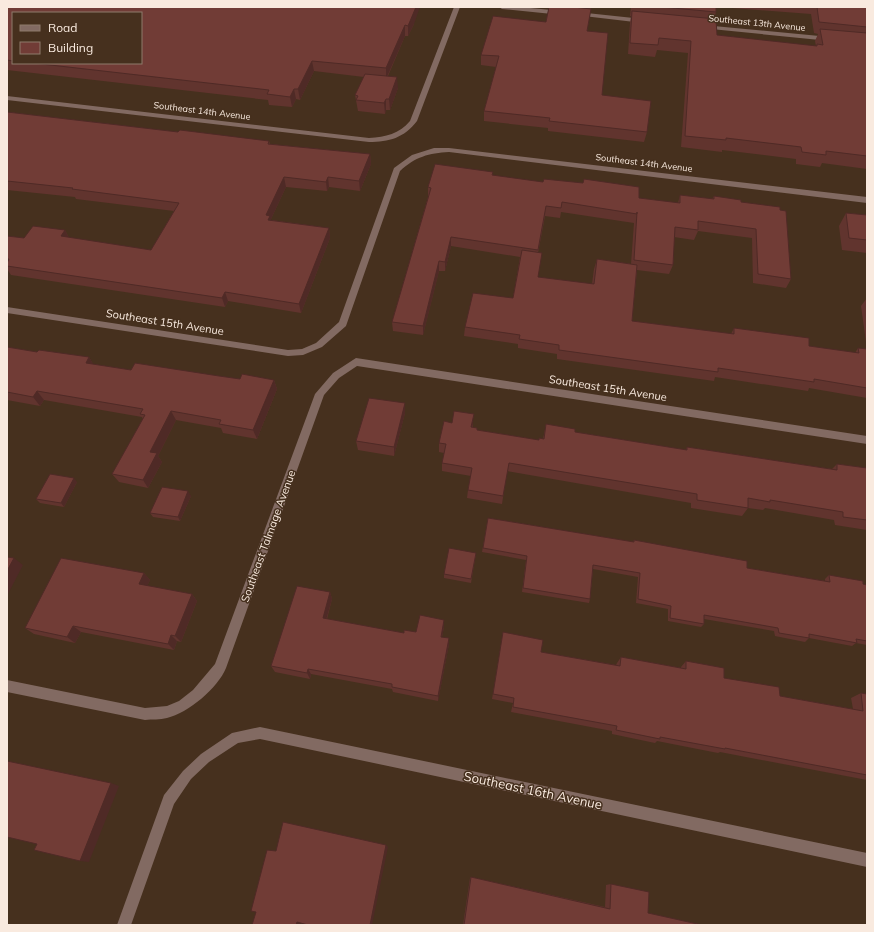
<svg xmlns="http://www.w3.org/2000/svg" width="874" height="932" font-family="Mulish,sans-serif">
  <rect width="100%" height="100%" fill="#46301e"/>
  <g fill="none" stroke-linecap="round" stroke-linejoin="round">
    <g fill="#826a62" fill-rule="evenodd">
      <path d="M454 7H460L417 121C404 138 389 142 369 142L7 100V96L369 138C386 137 399 134 410 121Z"/>
      <polygon points="499,7 520,7 562,11 565,13 562,15 502,9"/>
      <polygon points="577,12 643,19 646,21 643,23 575,15 574,14"/>
      <polygon points="703,25 830,37 833,39 830,41 701,28 700,27"/>
      <path d="M434 148H449L867 197V203L449 152C429 153 415 157 400 171L346 326 322 347 303 355 288 356 7 313V307L288 350 302 349 316 343 339 322 394 168 412 155Z"/>
      <path d="M356 358 867 436V444L357 366 339 378 324 395 226 668C218 688 188 713 167 718 160 720 152 719 145 720L7 692V680L145 708 167 706 179 701 193 690 215 664 315 394 333 373Z"/>
      <polygon points="260,727 867,853 867,867 260,739 238,743 209,762 191,779 174,804 131,925 117,925 164,795 183,771 201,754 232,733"/>
    </g>
  </g>
  <g fill="#61342e" fill-rule="evenodd">
    <path d="M7 7 414 24 408 36H405L388 76 398 88 390 110H386L385 114 358 111 355 95 364 77 314 71 300 100 296 99 292 107 269 105 268 100 7 70ZM13 13 141 63H13Z"/>
    <polygon points="549,7 591,7 587,31 602,95 647,132 644,142 548,131 548,128 484,121 484,111 496,67 481,65 481,55 546,22"/>
    <polygon points="631,7 716,7 716,12 714,19 717,35 816,46 815,41 818,34 814,33 811,14 720,7 867,7 867,169 822,163 820,167 796,164 796,159 722,150 722,152 681,147 688,53 657,50 655,57 628,54 630,23 631,16 630,16"/>
    <polygon points="7,112 178,132 269,141 270,144 370,154 371,164 360,191 329,187 327,191 286,187 271,219 271,220 329,228 330,238 301,313 228,301 225,307 11,275 7,269 7,236 24,238 65,230 69,238 151,250 174,211 76,199 75,197 7,190"/>
    <path d="M493 172V176L639 198 678 203 680 195 712 199 714 196 741 202 791 279 786 288 753 283 752 238 698 231 694 240 674 237 673 265 669 274 637 270 632 321 731 334 734 328 809 346 855 353 858 348 867 349V398L809 388 808 391 715 377 714 381 557 359V354L518 348V344L464 336 465 327 513 298 520 257 451 246 445 271H439L423 335 393 331 392 322 428 197V187ZM561 212 634 223 631 264 597 259 594 269 592 284 538 277V253L545 216 560 218Z"/>
    <polygon points="846,213 867,215 867,253 842,250 839,226"/>
    <polygon points="867,298 867,349 861,306"/>
    <polygon points="7,347 37,352 89,357 93,364 131,370 219,376 240,379 274,380 277,389 257,439 223,433 221,428 176,420 158,456 162,462 148,488 119,482 112,474 143,419 142,417 44,400 40,406 7,400"/>
    <polygon points="405,413 394,456 358,450 356,441"/>
    <polygon points="452,423 473,423 473,428 477,430 538,440 543,439 546,424 575,432 686,450 687,447 832,469 837,464 867,468 867,530 835,525 834,520 765,508 763,510 748,508 742,516 691,508 691,503 507,471 502,504 467,498 468,490 471,476 442,471 442,463 444,453 439,452 439,443"/>
    <polygon points="77,482 64,507 40,503 36,499"/>
    <polygon points="191,496 180,521 153,517 150,513"/>
    <polygon points="488,518 633,542 634,540 747,568 825,581 825,579 829,575 867,585 867,645 856,643 852,646 809,638 805,642 775,636 774,631 704,619 704,624 701,627 668,621 668,609 636,603 638,577 593,569 590,599 589,603 522,592 526,560 482,552"/>
    <polygon points="476,553 471,583 444,578 444,574"/>
    <polygon points="144,573 150,580 147,586 192,594 197,601 181,642 177,641 174,650 81,632 75,643 34,634 25,628"/>
    <polygon points="330,592 332,599 327,619 404,633 416,632 444,627 442,637 449,644 438,701 393,692 392,689 311,674 310,679 275,672 271,666"/>
    <polygon points="503,632 541,652 616,665 617,663 621,657 681,668 681,667 686,661 724,678 780,696 853,709 851,698 861,693 867,694 867,780 720,752 718,753 657,741 655,743 612,734 612,731 511,712 513,703 492,699"/>
    <polygon points="471,877 605,907 606,885 611,884 648,913 702,925 463,925 470,878"/>
  </g>
  <g fill="#4f2a26">
    <polygon points="416,7 420,7 414,24 408,36 408,26"/>
    <polygon points="405,25 405,36 386,79 386,68"/>
    <polygon points="312,61 314,71 300,100 298,89"/>
    <polygon points="397,77 398,88 390,110 389,99"/>
    <polygon points="294,89 296,99 292,107 290,97"/>
    <polygon points="386,99 386,110 385,114 384,103"/>
    <polygon points="370,154 371,164 360,191 359,181"/>
    <polygon points="284,177 286,187 271,219 272,225 270,230 266,215"/>
    <polygon points="328,177 329,187 327,191 326,182"/>
    <polygon points="329,228 330,238 301,313 299,304"/>
    <polygon points="65,230 70,240 61,236"/>
    <polygon points="451,237 451,246 445,271 445,262"/>
    <polygon points="439,261 439,271 423,335 423,326"/>
    <polygon points="225,292 228,301 225,307 222,298"/>
    <polygon points="89,357 95,367 86,363"/>
    <polygon points="274,380 277,389 257,439 253,430"/>
    <polygon points="37,391 44,400 40,406 33,397"/>
    <polygon points="405,403 405,413 394,456 394,447"/>
    <polygon points="171,411 176,420 158,456 162,462 148,488 143,480 150,452"/>
    <polygon points="474,414 473,423 471,437 471,427"/>
    <polygon points="74,478 77,482 64,507 61,503"/>
    <polygon points="188,491 191,496 180,521 178,517"/>
    <polygon points="14,558 23,565 7,596 7,571"/>
    <polygon points="144,573 150,580 145,591 139,584"/>
    <polygon points="330,592 332,599 325,624 323,618"/>
    <polygon points="192,594 197,601 181,642 175,636"/>
    <polygon points="444,620 444,627 441,643 441,637"/>
    <polygon points="73,626 81,632 75,643 67,637"/>
    <polygon points="171,635 177,641 174,650 168,644"/>
    <polygon points="449,638 449,644 438,701 438,696"/>
    <polygon points="308,669 311,674 310,679 307,673"/>
    <polygon points="111,783 119,786 89,862 80,861"/>
    <polygon points="386,845 388,847 372,925 370,925"/>
    <polygon points="297,922 300,922 300,925 296,925"/>
  </g>
  <g fill="#713c36" stroke="#4f2a26">
    <polygon points="7,7 416,7 408,26 405,25 386,68 312,61 298,89 294,89 290,97 267,94 269,90 33,63 141,63 141,13 13,13 13,61 7,60"/>
    <polygon points="549,7 573,7 591,9 587,31 608,33 602,95 651,101 647,132 549,121 550,118 484,111 499,56 481,55 493,16 546,22"/>
    <polygon points="662,7 716,7 716,12"/>
    <polygon points="817,7 867,7 867,27 819,22"/>
    <polygon points="632,11 716,19 717,35 817,46 817,44 823,45 820,29 867,33 867,156 826,151 826,155 802,152 801,147 726,138 726,140 685,136 691,41 659,38 658,45 630,43"/>
    <polygon points="365,74 397,77 389,99 386,99 384,103 356,100 358,96 355,95"/>
    <polygon points="7,112 178,132 180,130 269,141 268,144 370,154 359,181 328,177 326,182 284,177 266,215 270,216 268,220 329,228 299,304 225,292 222,298 7,266 7,263 9,259 7,259 7,236 24,238 33,226 65,230 61,236 151,250 179,203 72,189 73,188 7,181"/>
    <polygon points="435,164 493,172 492,175 543,182 544,179 583,183 584,179 639,187 639,198 680,203 680,195 714,199 714,196 741,200 741,202 780,207 780,210 786,211 791,279 758,274 756,229 698,221 698,230 675,227 673,265 634,260 637,212 637,214 562,202 561,208 546,206 538,250 451,237 445,262 439,261 423,326 392,322 431,188 428,187"/>
    <polygon points="846,213 867,215 867,240 849,238"/>
    <polygon points="522,250 542,253 538,277 594,284 597,259 637,265 632,321 734,334 734,328 809,338 809,346 859,353 858,348 867,349 867,388 814,379 814,382 718,368 718,372 559,350 559,345 519,339 520,335 465,327 473,293 513,298"/>
    <polygon points="7,347 37,352 39,350 89,357 86,363 131,370 135,363 219,376 240,379 242,374 274,380 253,430 219,424 221,420 171,411 150,452 157,453 143,480 112,474 145,415 140,414 143,409 37,391 33,397 7,392"/>
    <polygon points="369,398 405,403 394,447 356,441"/>
    <polygon points="454,411 474,414 471,427 477,428 477,430 539,440 539,438 544,439 546,424 575,429 575,432 687,450 687,447 837,470 837,464 867,468 867,520 843,517 843,512 770,500 770,502 748,498 748,508 697,500 697,494 509,463 503,496 468,490 472,468 442,463 446,444 439,443 444,421 452,423"/>
    <polygon points="50,474 74,478 61,503 36,499"/>
    <polygon points="162,487 188,491 178,517 150,513"/>
    <polygon points="488,518 634,542 634,540 747,561 747,568 830,582 829,575 863,581 863,584 867,585 867,641 856,639 857,643 809,634 809,638 779,633 778,628 704,615 704,624 670,618 671,606 638,599 640,573 593,565 590,599 523,588 527,556 483,548"/>
    <polygon points="449,548 476,553 471,579 444,574"/>
    <polygon points="7,557 14,558 7,571"/>
    <polygon points="61,558 144,573 139,584 192,594 175,636 171,635 168,644 73,626 67,637 25,628"/>
    <polygon points="297,586 330,592 323,618 404,633 404,630 416,632 420,615 444,620 441,637 449,638 438,696 392,687 392,684 308,669 307,673 271,666"/>
    <polygon points="503,632 543,640 541,652 620,666 621,657 686,669 686,661 724,668 724,678 779,687 780,696 863,711 861,693 867,694 867,775 725,748 725,749 660,737 660,739 616,730 617,726 513,707 514,698 493,694"/>
    <polygon points="7,761 111,783 80,861 34,850 37,844 7,837"/>
    <polygon points="283,822 386,845 370,925 308,925 297,922 296,925 252,925 256,912 251,911 267,850 276,851"/>
    <polygon points="471,877 610,909 611,884 649,892 648,913 702,925 464,925"/>
  </g>
  <g text-anchor="middle" stroke-width="3" stroke-linejoin="round" paint-order="stroke">
    <g font-size="9" fill="#f9eadf" stroke="#46301e">
      <text transform="translate(757 23) rotate(6)" y="3">Southeast 13th Avenue</text>
      <text transform="translate(202 111) rotate(7)" y="3">Southeast 14th Avenue</text>
      <text transform="translate(644 163) rotate(7)" y="3">Southeast 14th Avenue</text>
    </g>
    <g font-size="11" fill="#f9eadf" stroke="#46301e">
      <text transform="translate(165 322) rotate(9)" y="4">Southeast 15th Avenue</text>
      <text transform="translate(608 388) rotate(9)" y="4">Southeast 15th Avenue</text>
      <text transform="translate(268 536) rotate(-70)" y="4">Southeast Talmage Avenue</text>
    </g>
    <g font-size="13" fill="#f9eadf" stroke="#46301e">
      <text transform="translate(533 790) rotate(12)" y="5">Southeast 16th Avenue</text>
    </g>
  </g>
  <rect width="874" height="932" fill="none" stroke="#f9eadf" stroke-width="16"/>
  <rect x="12" y="12" width="130" height="52" fill="#46301e" stroke="#8e7a6b"/>
  <rect x="20" y="25" width="20" height="6" fill="#826a62" stroke="#8e7a6b"/>
  <text x="48" y="32" font-size="12" fill="#f9eadf">Road</text>
  <rect x="20" y="42" width="20" height="12" fill="#713c36" stroke="#8e7a6b"/>
  <text x="48" y="52" font-size="12" fill="#f9eadf">Building</text>
</svg>
